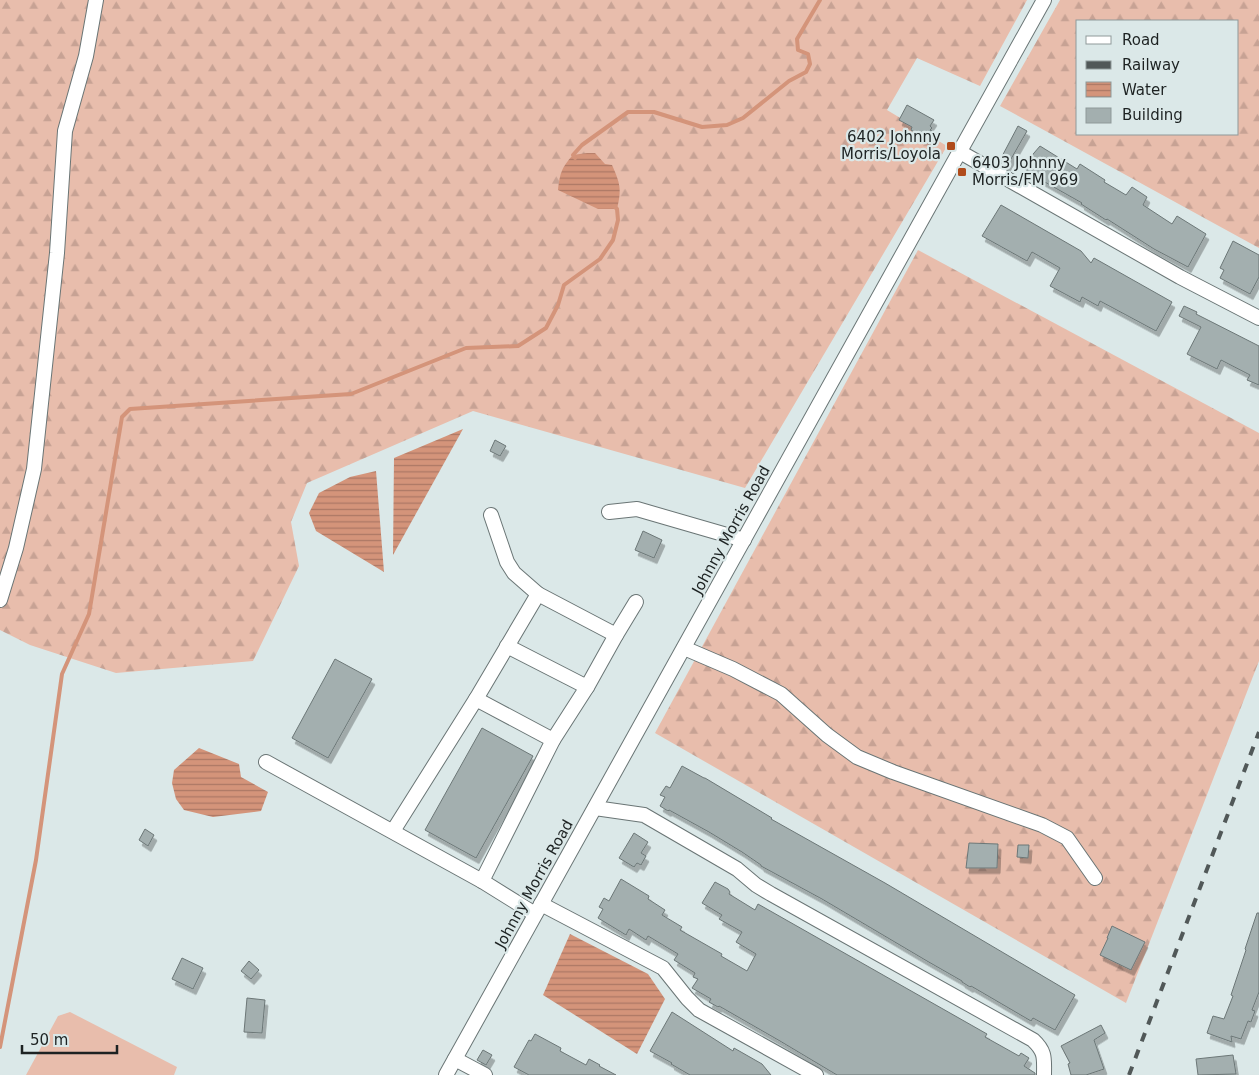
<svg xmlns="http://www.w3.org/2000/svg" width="1259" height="1075" font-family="'DejaVu Sans',sans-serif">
  <defs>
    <pattern id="forest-firs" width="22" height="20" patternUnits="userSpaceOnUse" patternTransform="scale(1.25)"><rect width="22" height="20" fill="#e8bdac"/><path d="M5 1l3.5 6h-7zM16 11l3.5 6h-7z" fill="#c7a294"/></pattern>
    <pattern id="water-rules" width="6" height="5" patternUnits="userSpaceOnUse" patternTransform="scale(1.25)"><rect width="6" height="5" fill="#d4947a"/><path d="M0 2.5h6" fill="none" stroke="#ab7864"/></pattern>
    <filter id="shadow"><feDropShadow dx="3" dy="5.5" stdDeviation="0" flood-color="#0004"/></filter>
  </defs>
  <rect width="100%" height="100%" fill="#dbe8e8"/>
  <g fill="url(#forest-firs)" fill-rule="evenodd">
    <polygon points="0,0 1027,0 980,86 917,58 887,110 947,146 745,488 473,411 307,483 291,522 299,566 253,661 116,673 30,645 0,630"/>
    <path d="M1060 0H1259V248L1000 106ZM1078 21H1238V134H1078Z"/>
    <polygon points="918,250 1259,433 1259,661 1126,1003 655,733"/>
  </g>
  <polygon fill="#e8bdac" points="70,1012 177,1067 174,1075 26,1075 58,1016"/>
  <g fill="url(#water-rules)">
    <path d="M587 153H595L605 164 612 165C620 183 622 189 617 209H598L558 190C560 174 561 168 573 155Z"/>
    <polygon points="463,429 393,555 394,458"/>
    <polygon points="376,471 384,572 316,531 309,513 319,493 350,477"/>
    <polygon points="199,748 239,764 241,777 268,792 261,811 213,817 184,810 176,799 172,783 174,770"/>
    <polygon points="570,934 648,974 665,999 637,1054 543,995"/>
  </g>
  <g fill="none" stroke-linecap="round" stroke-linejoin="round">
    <g stroke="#d4947a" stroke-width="4">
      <polyline points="575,158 573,155 582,145 628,112 654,112 702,127 727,125 743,118 789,81 806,72 810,64 808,54 798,50 797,39 820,0"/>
      <polyline points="0,1047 36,860 62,674 89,614 122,417 130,409 351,394 466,348 518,346 546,328 558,305 564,285 600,259 613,240 618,220 617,209 614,206"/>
    </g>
  </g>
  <g fill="#a3afaf" stroke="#6c7777" filter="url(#shadow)">
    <polygon points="907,105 934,120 930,126 932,128 930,130 934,132 928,140 911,130 912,127 899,120"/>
    <polygon points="1018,126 1027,131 1007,166 999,162"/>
    <polygon points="1040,146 1077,169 1080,164 1105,180 1104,182 1126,195 1132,187 1147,197 1143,205 1172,224 1177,216 1206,234 1188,267 1154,249 1107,219 1106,220 1081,204 1082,203 1043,181 1022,167"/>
    <polygon points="1001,205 1081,251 1091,263 1094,258 1172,302 1156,331 1100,301 1098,306 1082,297 1080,302 1050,286 1060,268 1032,252 1027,261 982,236"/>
    <polygon points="1233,241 1259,255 1259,277 1250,294 1220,278 1224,270 1220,268"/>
    <polygon points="1184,306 1197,312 1196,314 1259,346 1259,385 1247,380 1250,375 1221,360 1217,369 1187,354 1201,327 1179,316"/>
    <polygon points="495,440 506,446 500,456 490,451"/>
    <polygon points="643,531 662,540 654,558 635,550"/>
    <polygon points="335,659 372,679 328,758 292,738"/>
    <polygon points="482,728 533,756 476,858 425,830"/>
    <polygon points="682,766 704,778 705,778 772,818 771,819 885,883 1075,995 1055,1030 1033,1018 1031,1021 971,986 970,987 962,982 962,981 927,961 822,899 761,866 761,865 742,852 709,832 669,810 668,811 660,806 665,797 660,795 666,786 670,788"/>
    <polygon points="145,829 154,835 148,846 139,840"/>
    <polygon points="634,833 648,842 641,853 646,856 641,865 637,863 634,867 619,858"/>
    <polygon points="969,843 998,844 997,868 966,868"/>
    <polygon points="1018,845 1029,845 1028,858 1017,857"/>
    <polygon points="621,879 649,896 648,899 665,910 662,915 682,927 680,930 722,954 721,956 747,971 756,954 736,942 742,932 719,919 722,915 702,903 715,882 728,889 730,892 729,894 755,910 758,904 987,1034 985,1037 1019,1056 1021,1053 1029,1058 1024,1066 1035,1073 1035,1075 837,1075 780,1041 719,1006 718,1007 709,1002 711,999 692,988 698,979 693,977 695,973 674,960 678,954 648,936 646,940 629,929 626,935 598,918 603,909 599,907 604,898 609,901"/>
    <polygon points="1257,913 1259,913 1259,992 1252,1010 1255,1011 1251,1022 1248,1021 1241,1039 1231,1036 1232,1042 1207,1033 1213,1016 1224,1019 1233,996 1231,995 1246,950 1245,949"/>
    <polygon points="1112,926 1145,942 1131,970 1100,955 1108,938 1107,938"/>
    <polygon points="182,958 203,968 193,989 172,979"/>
    <polygon points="249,961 259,970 251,979 241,971"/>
    <polygon points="247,998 265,1000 262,1033 244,1032"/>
    <polygon points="672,1012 733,1051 734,1048 762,1064 771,1075 690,1075 671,1064 672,1063 650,1051"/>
    <polygon points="1101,1025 1105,1033 1094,1040 1104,1069 1086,1075 1071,1075 1068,1064 1070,1063 1061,1046"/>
    <polygon points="535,1034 561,1048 560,1051 586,1065 589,1059 600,1065 599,1066 616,1075 529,1075 514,1067 529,1040 531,1041"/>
    <polygon points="483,1050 492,1055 486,1065 477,1060"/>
    <polygon points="1233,1055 1236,1074 1198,1075 1196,1059"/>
  </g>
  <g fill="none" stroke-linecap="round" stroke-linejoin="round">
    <defs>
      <g id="minor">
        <polyline points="960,152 1180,277 1259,318"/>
        <polyline points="609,512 637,509 744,540"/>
        <polyline points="538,594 616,635 636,602"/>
        <polyline points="0,600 16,548 34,469 57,253 65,131 86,56 96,0"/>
        <polyline points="507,646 587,687 553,740"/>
        <polyline points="684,648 733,669 781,694 827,735 857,757 893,772 1042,825 1067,838 1095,878"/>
        <polyline points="587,687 616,635"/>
        <polyline points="476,699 538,594 514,573 507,562 491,515"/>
        <polyline points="266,762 482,881 535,914"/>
        <path d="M595 808 644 815 737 869 756 885 771 894 1033 1040C1046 1052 1044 1059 1044 1075"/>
        <polyline points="393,831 476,699 553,740 482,881"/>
        <polyline points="541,904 663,968 687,998 699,1010 816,1075"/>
        <polyline points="455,1059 485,1075"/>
        <polyline points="446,1075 1044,0"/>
      </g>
    </defs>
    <use href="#minor" stroke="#6a7575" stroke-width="16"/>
    <use href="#minor" stroke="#fff" stroke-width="14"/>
    <polyline stroke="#515858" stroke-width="4" stroke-dasharray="9 9" stroke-linecap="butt" points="1129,1075 1259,732"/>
  </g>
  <g fill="#b04b1b" stroke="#dbe8e8" stroke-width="2">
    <rect x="946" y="141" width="10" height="10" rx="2.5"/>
    <rect x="957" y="167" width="10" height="10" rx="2.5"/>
  </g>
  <g text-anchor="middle" stroke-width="4.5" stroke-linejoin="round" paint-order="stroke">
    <g font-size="15" fill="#1d2222" stroke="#dbe8e8" text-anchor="end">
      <text x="941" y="142">6402 Johnny<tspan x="941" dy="17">Morris/Loyola</tspan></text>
      <text x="972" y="168" text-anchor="start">6403 Johnny<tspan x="972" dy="17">Morris/FM 969</tspan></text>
    </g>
    <g font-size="15" fill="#1d2222" stroke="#dbe8e8">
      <text transform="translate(731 530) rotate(-61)" y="5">Johnny Morris Road</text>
      <text transform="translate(534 884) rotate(-61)" y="5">Johnny Morris Road</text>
    </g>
  </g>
  <rect x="1076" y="20" width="162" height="115" fill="#dbe8e8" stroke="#8f9999"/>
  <rect x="1086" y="36" width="25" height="8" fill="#ffffff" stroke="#8f9999"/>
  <text x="1122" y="45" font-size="15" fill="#1d2222">Road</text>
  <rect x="1086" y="61" width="25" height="8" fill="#515858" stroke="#8f9999"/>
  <text x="1122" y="70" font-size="15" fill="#1d2222">Railway</text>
  <rect x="1086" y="82" width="25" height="15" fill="url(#water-rules)" stroke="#8f9999"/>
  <text x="1122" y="95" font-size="15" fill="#1d2222">Water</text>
  <rect x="1086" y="108" width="25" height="15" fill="#a3afaf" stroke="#8f9999"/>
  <text x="1122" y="120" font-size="15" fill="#1d2222">Building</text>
  <path d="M22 1045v8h95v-8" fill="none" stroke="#1d2222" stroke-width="2.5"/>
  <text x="30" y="1045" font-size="15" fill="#1d2222" stroke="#dbe8e8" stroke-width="4" paint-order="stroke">50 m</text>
</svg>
